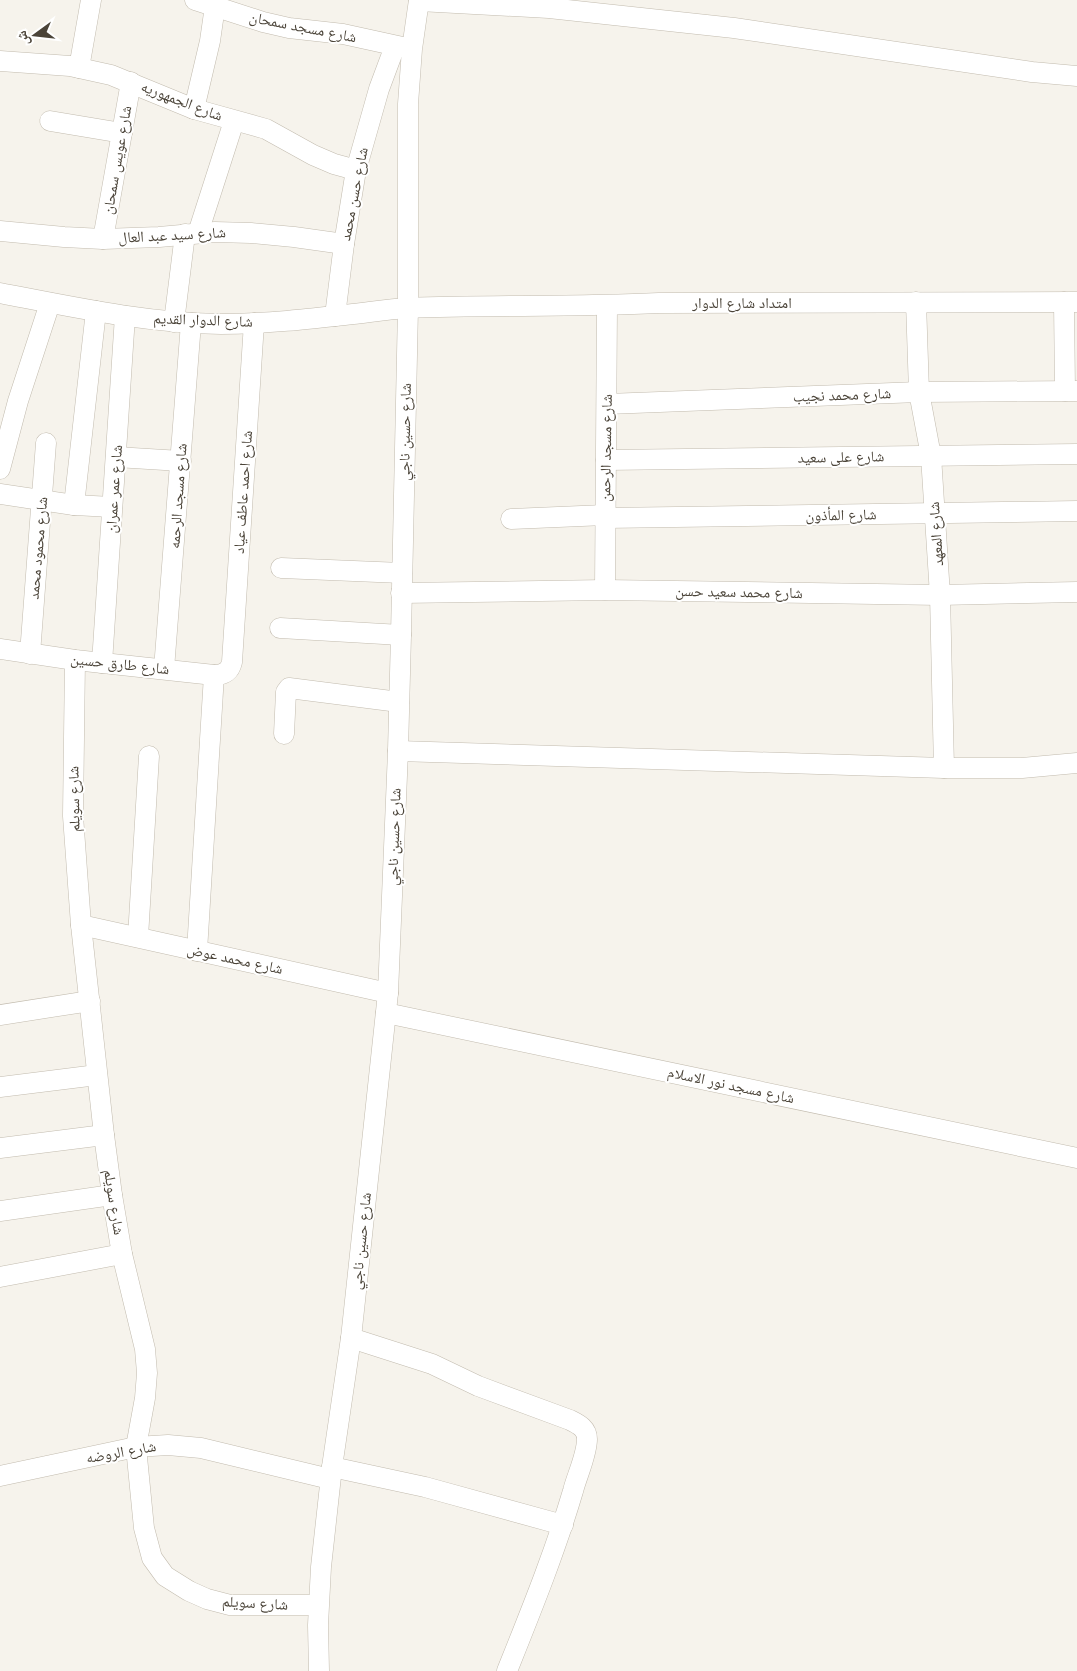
<svg xmlns="http://www.w3.org/2000/svg" width="1077" height="1671" font-family="'DM Sans','Noto Naskh Arabic',sans-serif">
  <rect width="100%" height="100%" fill="#f6f3ec"/>
  <g fill="none" stroke-linecap="round" stroke-linejoin="round">
    <defs>
      <g id="minor">
        <polyline points="195,0 263,22 289,28 343,34 407,48"/>
        <polyline points="419,1 549,8 734,28 1032,72 1077,76"/>
        <polyline points="0,61 70,66 111,75 194,109 266,129 313,155 334,164 356,170"/>
        <polyline points="79,68 91,0"/>
        <polyline points="194,109 210,41 215,6"/>
        <polyline points="50,121 122,133"/>
        <polyline points="0,231 64,237 103,239 159,237 215,232 251,233 294,237 344,244"/>
        <polyline points="198,233 234,121"/>
        <polyline points="103,239 131,82"/>
        <path d="M0 293C73 307 146 323 221 324 265 324 309 319 353 314 371 312 390 309 409 308 492 305 575 307 659 303L1077 302"/>
        <polyline points="916,302 919,392 931,456 940,595 944,768"/>
        <polyline points="1064,302 1065,391"/>
        <polyline points="335,316 344,244 356,170 379,89 395,46"/>
        <polyline points="174,322 185,234"/>
        <polyline points="607,404 919,392 1077,391"/>
        <polyline points="116,457 181,461"/>
        <polyline points="606,460 1077,454"/>
        <polyline points="0,469 18,401 50,303"/>
        <polyline points="0,494 74,505 112,507"/>
        <polyline points="74,505 96,311"/>
        <polyline points="605,518 1077,511"/>
        <polyline points="511,519 605,515"/>
        <polyline points="281,568 402,573"/>
        <polyline points="605,590 607,306"/>
        <polyline points="401,593 605,590 940,595 1077,592"/>
        <polyline points="280,628 401,635"/>
        <path d="M0 649 75 660 214 675C224 675 230 671 232 662L254 323"/>
        <polyline points="30,654 46,443"/>
        <polyline points="75,660 73,816 81,925 104,1135 112,1195 122,1254 145,1349 147,1373 145,1398 136,1447 144,1528 152,1558 165,1576 189,1591 207,1599 230,1605 318,1605"/>
        <polyline points="102,663 125,316"/>
        <polyline points="164,669 191,323"/>
        <polyline points="284,734 286,692 289,688 399,702"/>
        <polyline points="398,751 944,768 1022,768 1077,763"/>
        <polyline points="81,925 388,993"/>
        <polyline points="138,937 149,756"/>
        <polyline points="197,951 214,675"/>
        <polyline points="386,1013 1077,1158"/>
        <polyline points="0,1015 90,1001"/>
        <polyline points="0,1087 97,1075"/>
        <polyline points="0,1148 104,1135"/>
        <polyline points="0,1211 112,1195"/>
        <polyline points="0,1277 122,1254"/>
        <path d="M351 1338 432 1364 478 1386 570 1420C578 1424 587 1428 587 1439 587 1455 577 1475 573 1491 555 1552 531 1611 507 1671"/>
        <polyline points="332,1467 425,1487 563,1525"/>
        <polyline points="0,1476 136,1447 168,1445 201,1448 330,1479"/>
        <polyline points="319,1671 318,1625 321,1567 332,1467 351,1338 388,993 398,751 401,635 408,308 408,104 412,49 419,0"/>
      </g>
    </defs>
    <use href="#minor" stroke="#c2bbae" stroke-width="21"/>
    <use href="#minor" stroke="#fff" stroke-width="20"/>
  </g>
  <g text-anchor="middle" stroke-width="4" stroke-linejoin="round" paint-order="stroke">
    <g font-size="15" fill="#4b4439" stroke="#fff">
      <text transform="translate(303 27) rotate(11)" y="5">شارع مسجد سمحان</text>
      <text transform="translate(182 101) rotate(21)" y="5">شارع الجمهوريه</text>
      <text transform="translate(117 160) rotate(-80)" y="5">شارع عويس سمحان</text>
      <text transform="translate(354 194) rotate(-79)" y="5">شارع حسن محمد</text>
      <text transform="translate(172 235) rotate(-3)" y="5">شارع سيد عبد العال</text>
      <text x="742" y="308">امتداد شارع الدوار</text>
      <text transform="translate(203 320) rotate(2)" y="5">شارع الدوار القديم</text>
      <text transform="translate(842 395) rotate(-2)" y="5">شارع محمد نجيب</text>
      <text transform="translate(405 432) rotate(-89)" y="5">شارع حسين ناجي</text>
      <text transform="translate(606 448) rotate(-89)" y="5">شارع مسجد الرحمن</text>
      <text transform="translate(841 457) rotate(-1)" y="5">شارع على سعيد</text>
      <text transform="translate(114 489) rotate(-86)" y="5">شارع عمر عمران</text>
      <text transform="translate(243 492) rotate(-86)" y="5">شارع احمد عاطف عياد</text>
      <text transform="translate(178 496) rotate(-86)" y="5">شارع مسجد الرحمه</text>
      <text transform="translate(841 515) rotate(-1)" y="5">شارع المأذون</text>
      <text transform="translate(936 534) rotate(-94)" y="5">شارع المعهد</text>
      <text transform="translate(38 548) rotate(-85)" y="5">شارع محمود محمد</text>
      <text transform="translate(739 592) rotate(1)" y="5">شارع محمد سعيد حسن</text>
      <text transform="translate(120 664) rotate(6)" y="5">شارع طارق حسين</text>
      <text transform="translate(74 799) rotate(-91)" y="5">شارع سويلم</text>
      <text transform="translate(394 837) rotate(-88)" y="5">شارع حسين ناجي</text>
      <text transform="translate(235 959) rotate(12)" y="5">شارع محمد عوض</text>
      <text transform="translate(731 1085) rotate(12)" y="5">شارع مسجد نور الاسلام</text>
      <text transform="translate(114 1202) rotate(81)" y="5">شارع سويلم</text>
      <text transform="translate(361 1241) rotate(-84)" y="5">شارع حسين ناجي</text>
      <text transform="translate(121 1452) rotate(-10)" y="5">شارع الروضه</text>
      <text transform="translate(255 1603) rotate(3)" y="5">شارع سويلم</text>
    </g>
  </g>
  <g transform="translate(35 35) rotate(255)" stroke="#ffffff" stroke-width="4" paint-order="stroke">
  <path d="M0-4L9 19L0 12L-9 19Z" fill="#4b4439"/>
  <text y="-8" font-size="14" font-weight="bold" text-anchor="middle" fill="#4b4439">ش</text>
  </g>
</svg>
